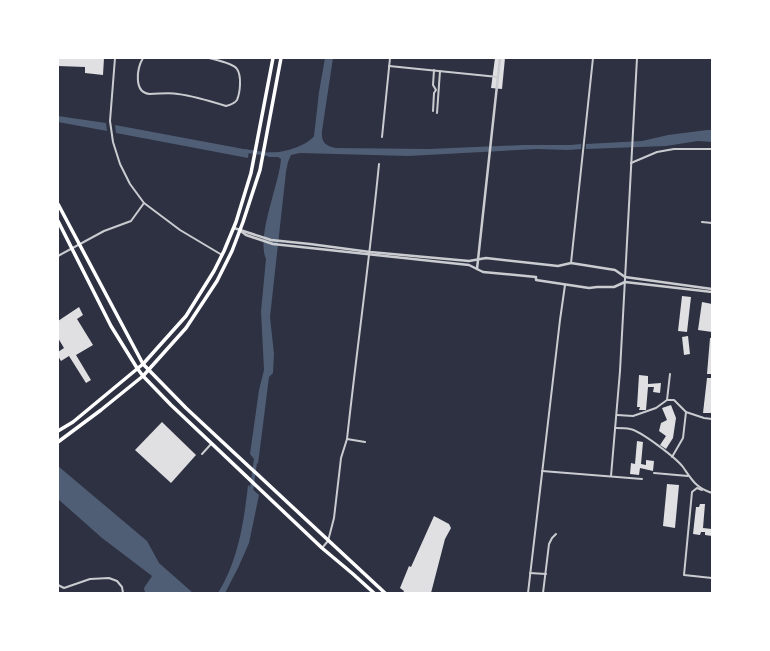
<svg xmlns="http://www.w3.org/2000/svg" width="770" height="651" font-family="Figtree,sans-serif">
  <rect width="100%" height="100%" fill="#2d3142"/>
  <g fill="#4f5d75">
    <path d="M325 58H333L322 131C321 142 325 146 336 148L429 149 523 145H571L581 144V149L568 150 537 149 408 156 300 153 291 155 288 162 286 172 270 317 274 354 273 373 269 377 258 464 250 454 259 390 264 370 261 311 266 259C256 237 279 185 281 159L278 157H268L269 152C281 154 307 146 314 136L319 92Z"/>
    <polygon points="58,116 106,123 107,131 58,122"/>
    <polygon points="115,125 249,150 248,158 116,133"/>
    <polygon points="707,130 712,130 712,142 698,141 666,146 586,149 586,144 642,141 668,135"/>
    <polygon points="58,466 147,541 159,563 193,593 145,593 144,588 152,576 102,538 58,499"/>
    <path d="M248 485 259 495 249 543 238 568 225 593H218C238 561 244 522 248 485Z"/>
  </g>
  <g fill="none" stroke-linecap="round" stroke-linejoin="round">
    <g stroke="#4f5d75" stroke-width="3.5">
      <polyline points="245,151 273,155"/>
      <polyline points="251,493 256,457"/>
    </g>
  </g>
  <g fill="#e0e0e3">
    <polygon points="58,58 104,58 103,75 85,73 85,67 58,66"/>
    <polygon points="495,58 505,58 502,89 491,88"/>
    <polygon points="682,296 691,297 687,332 678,331"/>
    <polygon points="702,302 712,304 712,332 698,330"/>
    <polygon points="79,307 83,315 77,319 93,345 76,355 91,380 86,383 69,356 61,361 58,356 58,352 64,348 58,338 58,321"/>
    <polygon points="688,336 690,354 684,355 682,337"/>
    <polygon points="710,338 712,338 712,374 707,374"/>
    <polygon points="639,375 648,376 648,384 661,383 660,393 653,392 654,387 648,387 646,410 639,410 640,407 637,407"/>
    <polygon points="707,378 712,378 711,413 703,413"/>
    <polygon points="671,405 676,418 673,438 666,449 660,445 666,436 659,431 661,423 667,420 662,408"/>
    <polygon points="162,422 196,455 171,483 135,450"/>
    <polygon points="637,441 643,442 641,464 646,465 646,460 654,461 653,471 640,468 639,475 630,474 631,463 635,464"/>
    <polygon points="667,484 679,485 675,528 663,526"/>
    <polygon points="700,504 705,504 703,528 712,529 712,536 705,535 705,532 701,532 700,535 693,534 696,507 699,507"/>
    <polygon points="434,516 449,524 451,528 445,539 431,593 403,593 404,591 400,588 409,566 411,567"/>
  </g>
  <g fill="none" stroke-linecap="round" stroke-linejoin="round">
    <g stroke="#caccd0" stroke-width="2">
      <polyline points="115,58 110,121 113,142 120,164 130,184 144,203 180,230 222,255"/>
      <path d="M143 58C137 68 133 93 150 94 159 94 169 92 178 94 194 96 210 101 226 106 230 105 234 104 237 100 240 93 242 76 237 69 233 63 216 60 209 58"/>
      <polyline points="389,66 498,77"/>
      <polyline points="433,111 434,93 436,90 433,85 434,70"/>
      <polyline points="437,113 440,71"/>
      <polyline points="382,137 390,58"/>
      <polyline points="631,163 657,152 674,149 712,149"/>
      <polyline points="702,222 712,223"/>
      <polyline points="58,256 104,231 131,221 144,203"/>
      <polyline points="571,263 593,58"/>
      <polyline points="667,400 674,400 686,412 704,418 712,419"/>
      <polyline points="617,415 633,416 656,408 667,400 670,374"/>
      <path d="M615 428C620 428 626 428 630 429 641 431 676 458 683 467 692 480 696 488 712 493"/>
      <polyline points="347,439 365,442"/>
      <polyline points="202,454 212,443"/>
      <polyline points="672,457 683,438 686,412"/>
      <polyline points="542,471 642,479"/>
      <polyline points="654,473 688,476"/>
      <polyline points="611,476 620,371 637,58"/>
      <polyline points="702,490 697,488 692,492 684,575 712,578"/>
      <path d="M322 548 328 541 334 518 341 458 347 439C357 348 370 256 379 164"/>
      <polyline points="530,573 546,574"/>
      <polyline points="58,585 64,588 90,579 109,578 117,581 122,587 123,593"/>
      <polyline points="528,593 560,320 565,285"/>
      <polyline points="543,593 549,544 552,538 556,534"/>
    </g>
    <g stroke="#caccd0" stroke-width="2.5">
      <polyline points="234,228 271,240 310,244 370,252 469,261 486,258 558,266 571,263 615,270 625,277 712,289"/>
      <polyline points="241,231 246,235 273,244 469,265 483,272 536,277 536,280 589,288 597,287 614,287 625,282 712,292"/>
      <polyline points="477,269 500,58"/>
    </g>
    <g stroke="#fff" stroke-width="3.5">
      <polyline points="58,204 143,364 186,408 385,593"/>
      <polyline points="58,221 111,326 137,368 143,376 171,405 322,548 353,574 374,593"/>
      <polyline points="58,431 73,422 143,364 186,316 214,271 224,251 236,222 251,173 273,58"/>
      <polyline points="58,442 101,410 143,376 186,328 217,281 232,251 243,222 260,170 281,58"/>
    </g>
  </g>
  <rect width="770" height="651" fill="none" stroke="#ffffff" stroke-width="118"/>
</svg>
